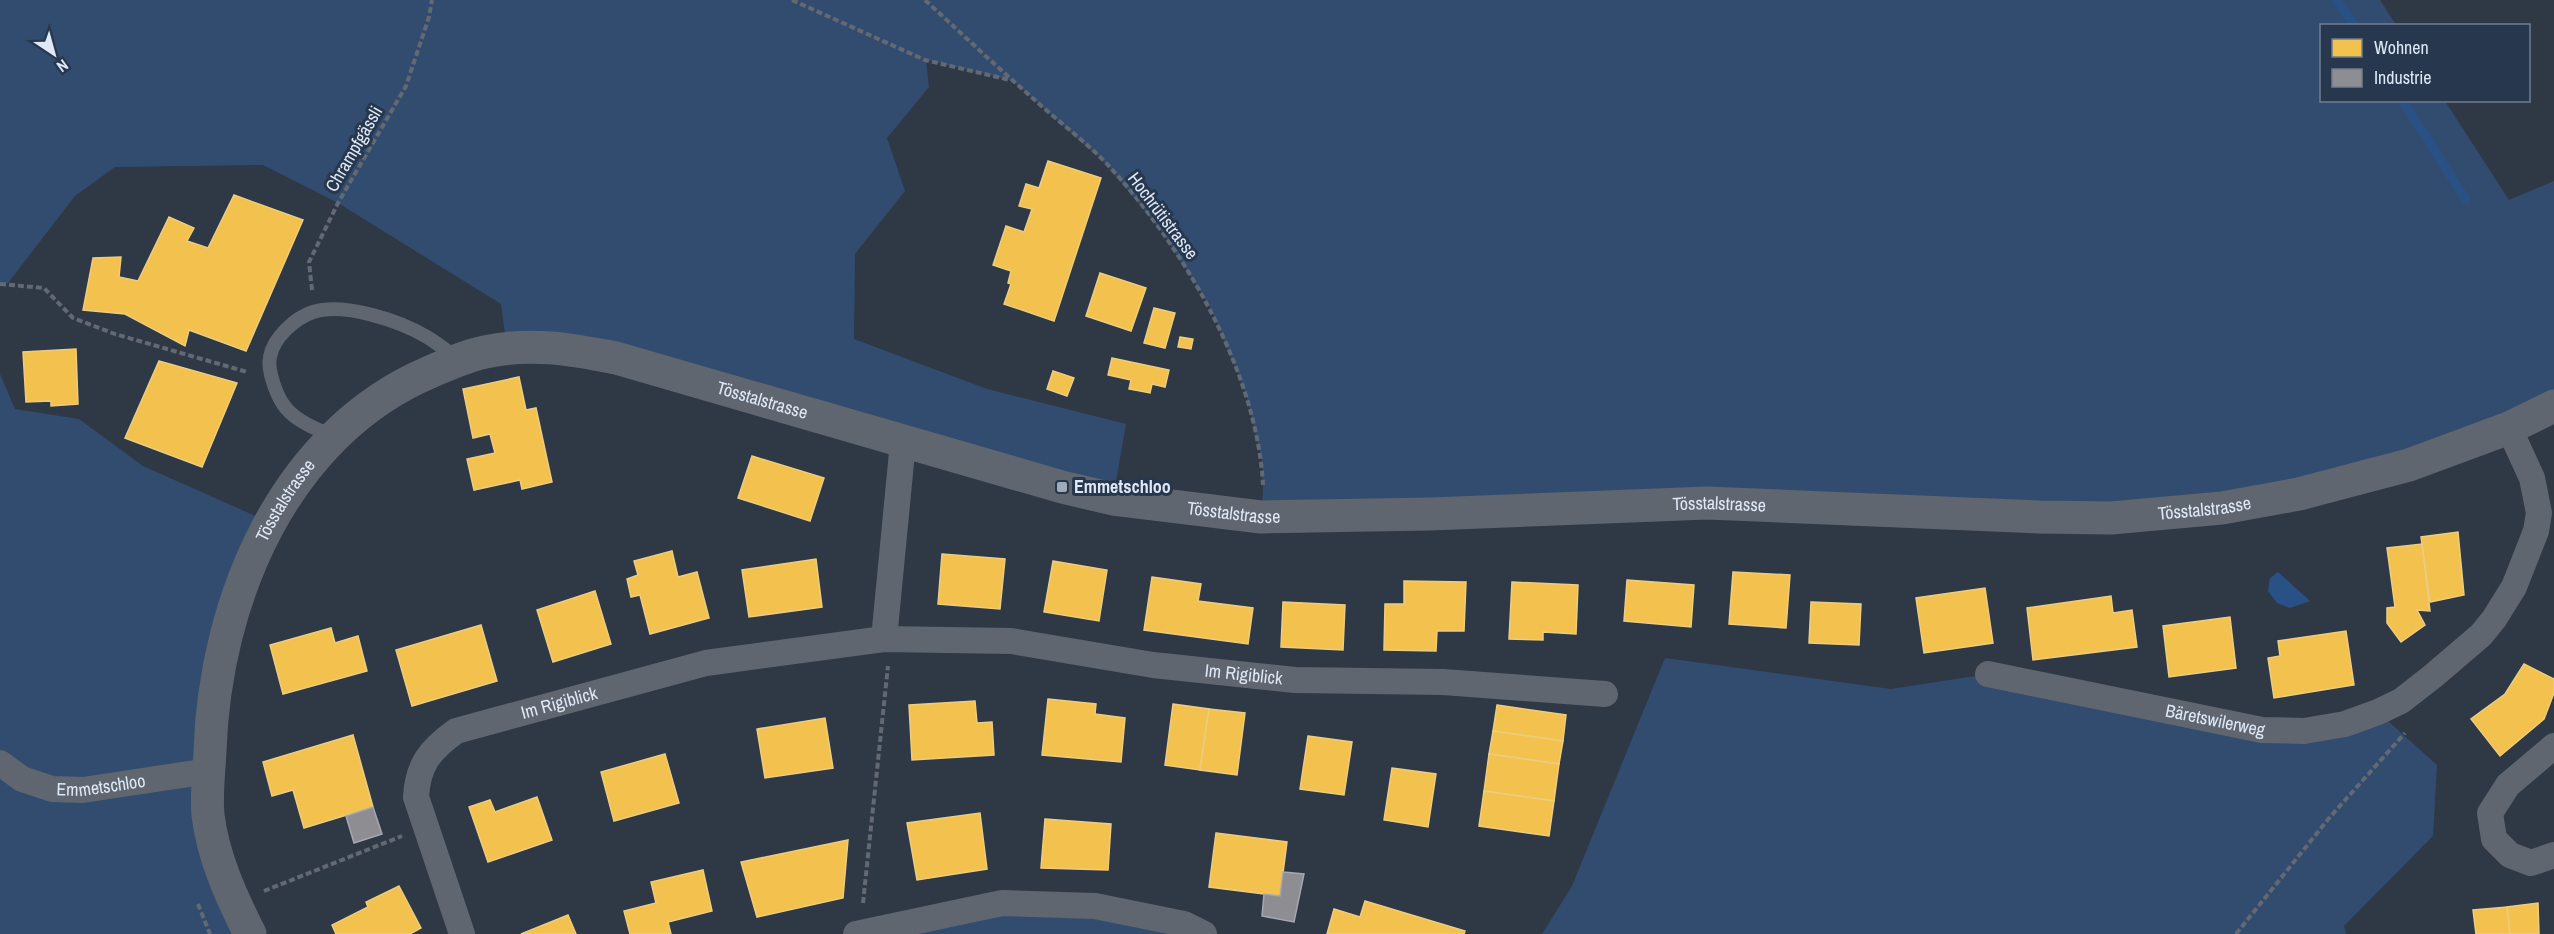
<svg xmlns="http://www.w3.org/2000/svg" width="2554" height="934" font-family="'Archivo Narrow',sans-serif">
  <rect width="100%" height="100%" fill="#2f3845"/>
  <g fill="#324c6f">
    <polygon points="0,0 2380,0 2396,25 2322,26 2322,100 2445,101 2509,200 2554,181 2554,404 2409,465 2111,518 1261,517 1263,492 1262,461 1246,394 1210,307 1162,232 1106,164 1013,81 926,60 929,87 887,138 905,191 855,254 854,339 987,389 1126,424 1113,499 903,442 507,349 501,304 338,203 263,165 115,167 75,196 8,283 0,284"/>
    <polygon points="0,374 15,409 79,419 143,466 269,522 209,771 250,934 0,934"/>
    <polygon points="1665,658 1891,689 1988,674 2262,730 2378,712 2437,765 2433,836 2344,926 2346,934 1542,934 1572,886"/>
    <polygon points="1002,903 1204,934 856,934"/>
  </g>
  <polygon fill="#2a5185" points="2278,572 2310,601 2290,608 2277,603 2268,591 2270,578"/>
  <g fill="#f2c14e" stroke="#eccd80" stroke-width="1.5">
    <polygon points="1048,161 1101,178 1054,321 1004,304 1011,284 1008,283 1011,271 993,265 1006,226 1024,232 1032,209 1019,206 1026,184 1039,188"/>
    <polygon points="234,195 303,220 246,351 189,330 185,346 125,314 83,310 93,258 121,257 119,277 138,281 169,217 194,228 187,241 208,248"/>
    <polygon points="1100,273 1146,288 1131,331 1086,316"/>
    <polygon points="1154,308 1175,313 1165,348 1144,343"/>
    <polygon points="1180,337 1193,339 1191,349 1178,347"/>
    <polygon points="76,349 78,404 51,406 51,401 26,402 23,352"/>
    <polygon points="1112,358 1169,370 1165,387 1152,384 1150,393 1129,389 1131,380 1108,375"/>
    <polygon points="159,361 237,383 202,467 125,438"/>
    <polygon points="1053,371 1074,378 1067,396 1047,389"/>
    <polygon points="519,377 526,410 536,408 552,482 522,489 520,480 474,490 467,459 495,453 490,434 473,438 463,389"/>
    <polygon points="752,456 824,478 810,521 738,498"/>
    <polygon points="2458,532 2464,595 2430,602 2421,537"/>
    <polygon points="2422,544 2430,611 2417,610 2425,625 2401,642 2387,623 2387,608 2395,607 2387,548"/>
    <polygon points="672,551 678,577 697,572 709,618 650,634 640,595 631,597 627,579 638,575 634,561"/>
    <polygon points="942,554 1005,559 1000,609 938,604"/>
    <polygon points="816,559 822,607 749,617 742,570"/>
    <polygon points="1053,561 1107,570 1099,621 1044,612"/>
    <polygon points="1733,572 1790,575 1786,628 1729,624"/>
    <polygon points="1152,577 1201,584 1198,601 1253,608 1248,644 1144,630"/>
    <polygon points="1627,580 1694,585 1691,627 1624,621"/>
    <polygon points="1404,581 1466,582 1464,631 1437,631 1436,651 1384,650 1385,604 1404,604"/>
    <polygon points="1512,582 1578,585 1576,634 1543,632 1543,640 1509,639"/>
    <polygon points="1985,588 1993,643 1924,653 1916,598"/>
    <polygon points="595,591 611,644 553,662 537,610"/>
    <polygon points="2111,596 2113,613 2132,610 2137,647 2033,660 2027,608"/>
    <polygon points="1283,602 1345,605 1343,650 1281,647"/>
    <polygon points="1811,602 1861,604 1859,645 1809,643"/>
    <polygon points="2230,617 2236,668 2169,677 2163,626"/>
    <polygon points="481,625 497,681 412,706 396,650"/>
    <polygon points="331,628 335,643 358,636 367,671 283,694 270,645"/>
    <polygon points="2346,631 2354,685 2274,698 2268,658 2280,656 2278,641"/>
    <polygon points="2524,664 2554,679 2554,693 2544,719 2500,756 2471,719 2505,694"/>
    <polygon points="1048,699 1096,704 1095,714 1125,718 1121,762 1042,755"/>
    <polygon points="975,701 977,723 992,722 994,755 912,760 909,705"/>
    <polygon points="1173,704 1209,709 1200,770 1165,765"/>
    <polygon points="1497,705 1566,715 1563,741 1493,731"/>
    <polygon points="1209,709 1245,713 1237,775 1200,770"/>
    <polygon points="825,718 833,768 765,778 757,729"/>
    <polygon points="1493,731 1563,741 1559,764 1489,754"/>
    <polygon points="353,735 373,807 304,828 293,790 272,796 263,762"/>
    <polygon points="1308,736 1352,742 1344,795 1300,789"/>
    <polygon points="665,754 679,803 614,821 601,772"/>
    <polygon points="1489,754 1559,764 1554,801 1484,791"/>
    <polygon points="1392,768 1436,774 1428,827 1384,820"/>
    <polygon points="1484,791 1554,801 1549,836 1479,826"/>
    <polygon points="537,797 552,840 488,862 469,807 490,800 495,812"/>
    <polygon points="980,813 987,869 917,880 907,823"/>
    <polygon points="1045,819 1111,824 1108,870 1041,868"/>
    <polygon points="1216,833 1287,842 1280,896 1209,887"/>
    <polygon points="848,840 843,898 757,917 741,862"/>
    <polygon points="703,870 712,911 668,922 671,934 630,934 624,911 656,903 651,882"/>
    <polygon points="399,886 421,928 410,934 336,934 332,925 368,907 366,902"/>
    <polygon points="1365,901 1465,931 1464,934 1327,934 1334,909 1360,917"/>
    <polygon points="2538,903 2539,934 2510,934 2507,907"/>
    <polygon points="2507,907 2510,934 2476,934 2473,910"/>
    <polygon points="568,915 576,934 521,934"/>
  </g>
  <g fill="#8d8d92" stroke="#a5a8b0" stroke-width="1.5">
    <polygon points="373,807 382,834 354,843 346,816"/>
    <polygon points="1283,872 1304,874 1294,922 1262,916 1264,894 1280,896"/>
  </g>
  <g fill="none" stroke-linecap="round" stroke-linejoin="round">
    <g stroke="#2a5185" stroke-width="9">
      <polyline points="2337,0 2354,26"/>
      <polyline points="2402,100 2466,200"/>
    </g>
    <g stroke="#636972" stroke-width="4" stroke-dasharray="6 3" stroke-linecap="butt">
      <polyline points="792,0 925,60 1010,80"/>
      <path d="M925 0C962 34 998 68 1036 101 1059 122 1086 142 1107 164 1183 246 1257 371 1263 485"/>
      <polyline points="0,284 44,288 73,318 115,334 247,372"/>
      <polyline points="312,290 309,262 338,203 406,86 429,17 432,0"/>
      <polyline points="264,891 402,836"/>
      <polyline points="863,903 888,666"/>
      <polyline points="198,904 210,934"/>
      <polyline points="2236,934 2330,817 2405,733"/>
    </g>
    <path stroke="#5f666f" stroke-width="14" d="M333 436C318 430 296 421 286 408 277 398 267 370 270 357 273 338 295 318 313 312 344 302 400 321 427 337 437 343 447 351 457 358"/>
    <g stroke="#5f666f" stroke-width="26">
      <polyline points="884,639 903,442"/>
      <path id="s1" d="M1988 674 2262 730 2304 731 2345 724 2378 712 2401 701 2433 676 2481 635 2494 619 2514 587 2536 531 2539 513 2532 478 2509 428"/>
      <polyline points="2554,746 2508,785 2490,813 2494,839 2510,855 2531,863 2554,855"/>
      <path id="s2" d="M0 763 22 779 52 789 83 790 209 771"/>
      <path id="s3" d="M462 934 416 797C418 764 430 750 456 731L706 663 884 639 1011 641 1153 665 1295 680 1443 682 1605 694"/>
      <polyline points="856,934 1002,903 1095,906 1184,924 1204,934"/>
    </g>
    <path stroke="#5f666f" stroke-width="33" id="s4" d="M250 934C231 896 213 857 208 815 206 794 209 772 210 751 215 600 284 434 430 372 448 364 466 356 485 352 532 342 570 349 616 358L1062 487 1113 499 1261 517 1430 514 1707 503 2039 517 2111 518 2222 508 2299 494 2409 465 2509 428 2554 406"/>
  </g>
  <rect fill="#a1aab8" stroke="#27374d" stroke-width="2" x="1056" y="481" width="12" height="12" rx="3"/>
  <g text-anchor="middle" stroke-width="6" stroke-linejoin="round" paint-order="stroke">
    <g font-size="18" fill="#dee8f6" stroke="#27374d">
      <text transform="translate(354 149) rotate(-60)" y="6">Chrampfgässli</text>
      <text transform="translate(1163 216) rotate(53)" y="6">Hochrütistrasse</text>
      <text dy="6" stroke="none"><textPath href="#s4" startOffset="996">Tösstalstrasse</textPath></text>
      <text dy="6" stroke="none"><textPath href="#s4" startOffset="456">Tösstalstrasse</textPath></text>
      <text dy="6" stroke="none"><textPath href="#s4" startOffset="1968">Tösstalstrasse</textPath></text>
      <text dy="6" stroke="none"><textPath href="#s4" startOffset="2454">Tösstalstrasse</textPath></text>
      <text dy="6" stroke="none"><textPath href="#s4" startOffset="1482">Tösstalstrasse</textPath></text>
      <text dy="6" stroke="none"><textPath href="#s3" startOffset="1026">Im Rigiblick</textPath></text>
      <text dy="6" stroke="none"><textPath href="#s3" startOffset="332">Im Rigiblick</textPath></text>
      <text dy="6" stroke="none"><textPath href="#s1" startOffset="232">Bäretswilerweg</textPath></text>
      <text dy="6" stroke="none"><textPath href="#s2" startOffset="108">Emmetschloo</textPath></text>
    </g>
    <g font-size="18" font-weight="bold" fill="#dee8f6" stroke="#27374d" text-anchor="start">
      <text x="1074" y="493">Emmetschloo</text>
    </g>
  </g>
  <rect x="2320" y="24" width="210" height="78" fill="#27374d" stroke="#707e91" stroke-width="1.5"/>
  <rect x="2332" y="39" width="30" height="18" fill="#f2c14e" stroke="#707e91" stroke-width="1.5"/>
  <text x="2374" y="54" font-size="18" fill="#dee8f6">Wohnen</text>
  <rect x="2332" y="69" width="30" height="18" fill="#8d8d92" stroke="#707e91" stroke-width="1.5"/>
  <text x="2374" y="84" font-size="18" fill="#dee8f6">Industrie</text>
  <g transform="translate(54 54) rotate(144)" stroke="#27374d" stroke-width="4.5" paint-order="stroke">
  <path d="M0-4.5L10 22L0 15L-10 22Z" fill="#dee8f6"/>
  <text y="-9" font-size="16" font-weight="bold" text-anchor="middle" fill="#dee8f6">N</text>
  </g>
</svg>
